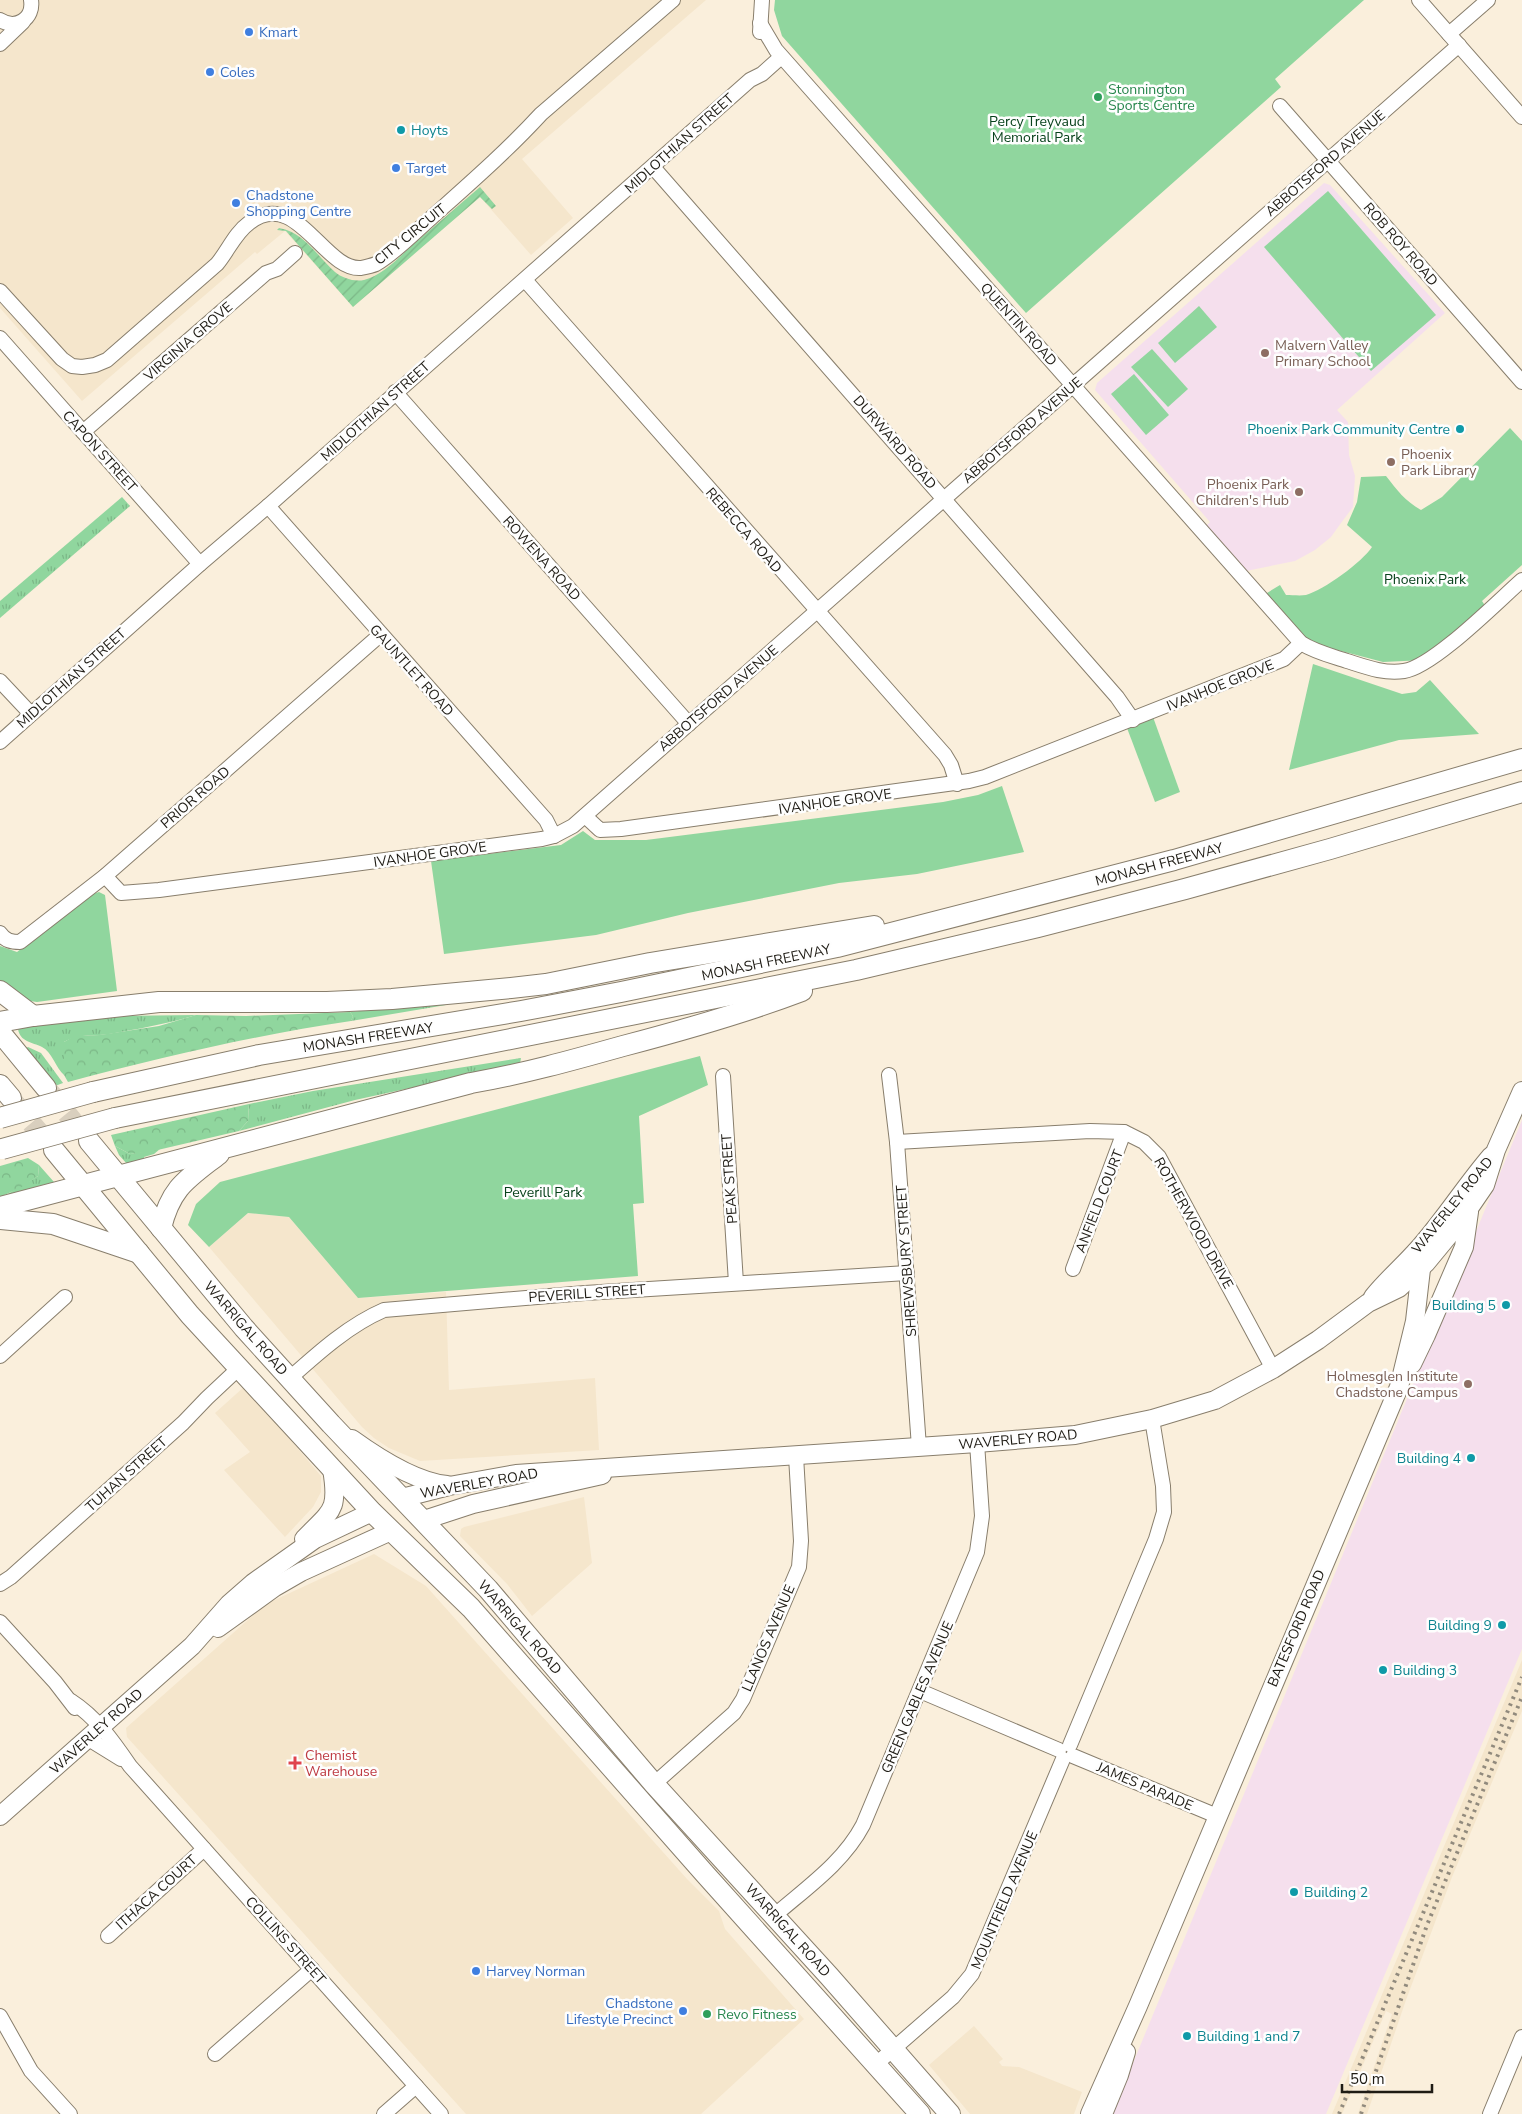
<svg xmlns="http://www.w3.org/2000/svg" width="1522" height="2114" font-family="'Nunito Sans',sans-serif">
  <defs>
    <pattern id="grass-tufts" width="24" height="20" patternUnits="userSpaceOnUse" patternTransform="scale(1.25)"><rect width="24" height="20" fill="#90d69e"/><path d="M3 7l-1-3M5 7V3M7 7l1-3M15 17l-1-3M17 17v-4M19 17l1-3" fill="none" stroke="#7cb787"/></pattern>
    <pattern id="forest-crowns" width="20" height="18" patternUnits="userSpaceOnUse" patternTransform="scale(1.25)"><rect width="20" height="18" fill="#90d69e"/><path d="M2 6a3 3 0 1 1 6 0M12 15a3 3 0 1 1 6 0" fill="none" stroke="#7cb787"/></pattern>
    <pattern id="garden-furrows" width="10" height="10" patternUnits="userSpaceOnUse" patternTransform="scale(1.25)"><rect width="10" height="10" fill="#90d69e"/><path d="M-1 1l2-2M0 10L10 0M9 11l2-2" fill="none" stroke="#7cb787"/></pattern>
  </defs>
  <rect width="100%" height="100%" fill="#faefdc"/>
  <g fill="#f5e6cc">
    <polygon points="0,0 706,0 522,159 573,218 531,255 480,197 353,307 285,231 257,254 255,252 82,401 0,308"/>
    <polygon points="248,1213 289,1217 358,1298 446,1292 449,1390 595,1378 599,1450 420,1461 389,1448 374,1438 362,1427 209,1247"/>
    <polygon points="245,1386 321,1476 321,1492 313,1507 285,1537 224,1470 250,1452 215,1413"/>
    <polygon points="584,1497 592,1563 532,1616 507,1584 460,1536 461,1529 464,1527"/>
    <polygon points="374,1554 426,1586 687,1879 719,1911 725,1929 804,2019 701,2114 466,2114 127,1737 126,1728 266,1604"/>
    <polygon points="1522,1660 1522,1711 1452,1877 1406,2000 1367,2114 1358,2114 1392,2014 1386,2011 1342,2114 1332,2114"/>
    <polygon points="974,2026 1003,2059 999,2062 1002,2066 1019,2067 1082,2092 1074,2114 970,2114 929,2065"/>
  </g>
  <g fill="#f5dfed">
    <polygon points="1324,183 1330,185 1445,313 1337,410 1348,422 1349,455 1355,476 1353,507 1341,523 1331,537 1315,550 1295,561 1246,571 1206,526 1210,522 1095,390 1097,383"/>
    <polygon points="1522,1120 1522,1649 1326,2114 1112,2114"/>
  </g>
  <g fill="url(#grass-tufts)">
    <polygon points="122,497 130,506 0,618 0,601"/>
    <polygon points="444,1002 446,1005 351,1021 353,1016 350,1012"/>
    <path d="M196 1015C167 1024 138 1029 109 1034 91 1037 79 1033 64 1042V1075C56 1068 52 1052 42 1047 32 1042 20 1042 18 1029L22 1028 114 1016Z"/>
    <polygon points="28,1047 41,1053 63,1083 55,1086 26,1048"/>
    <polygon points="521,1058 520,1064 355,1100 239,1131 248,1121 249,1104 313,1091"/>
    <polygon points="115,1146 130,1154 160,1149 154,1154 144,1157 144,1159 127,1164 119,1155"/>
    <polygon points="39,1165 54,1182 6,1195 38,1176"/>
  </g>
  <g fill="url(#forest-crowns)">
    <path d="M350 1012 353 1016 351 1021C256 1035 161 1057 68 1082L64 1075V1042L74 1036 100 1035 159 1026 196 1015 246 1016Z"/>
    <polygon points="249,1104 248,1121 239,1131 149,1152 130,1154 115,1146 111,1135"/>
    <polygon points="28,1158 39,1165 38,1176 20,1188 0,1197 0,1166"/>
  </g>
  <g fill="#90d69e">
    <polygon points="775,0 1364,0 1275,79 1281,87 1026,313 782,36 774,10"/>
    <polygon points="1328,191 1436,315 1371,371 1264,247"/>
    <polygon points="1199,306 1217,327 1175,363 1158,343"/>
    <polygon points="1152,349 1188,389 1168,407 1131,367"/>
    <polygon points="1134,374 1169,415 1146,435 1111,394"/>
    <path d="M1510 428 1522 441V565L1482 601 1486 607 1425 660 1383 662 1303 641 1262 596 1280 585 1286 595C1292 595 1300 596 1306 595 1324 590 1362 562 1372 547L1347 525 1357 502 1361 477 1386 476C1397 490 1405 501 1421 510L1442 497Z"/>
    <polygon points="1313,664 1402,694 1416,692 1430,680 1479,734 1399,740 1289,770"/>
    <polygon points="1153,717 1180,792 1155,802 1127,728"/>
    <polygon points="1002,786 1024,852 917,874 839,883 688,913 596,935 444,954 431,861 561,845 583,831 595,840 646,840 943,802 978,795"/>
    <polygon points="99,892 105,895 117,991 37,1002 23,1000 0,980 0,946 17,952 93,894"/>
    <polygon points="700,1056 708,1085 639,1116 644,1203 633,1204 638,1276 358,1298 289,1217 248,1213 209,1247 188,1225 196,1204 220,1182"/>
  </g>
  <path fill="url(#garden-furrows)" d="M480 187 496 206 492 209 480 197 353 307 286 231 277 230 279 228C304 232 317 256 335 272 342 278 354 282 364 280 384 275 401 255 416 242 437 224 458 206 480 187Z"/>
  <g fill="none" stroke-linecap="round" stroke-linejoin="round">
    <g stroke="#d9cfbe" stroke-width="20" stroke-dasharray="20 10" stroke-linecap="butt">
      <polyline points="48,1090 89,1141"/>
      <polyline points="12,1100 54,1150"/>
    </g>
    <defs>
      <g id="minor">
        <polyline points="1419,0 1522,117"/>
        <path d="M0 20C16 30 34 19 31 0"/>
        <path d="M760 23 776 50 1301 643C1315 652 1332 656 1347 661 1366 667 1384 674 1404 671 1433 667 1497 602 1522 580"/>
        <polyline points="760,32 762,0"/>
        <polyline points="1449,34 1488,0"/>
        <polyline points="0,44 23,22"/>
        <polyline points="1280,106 1522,382"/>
        <polyline points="653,167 1117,697 1133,720"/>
        <polyline points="525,280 945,755 951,765 957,784"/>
        <path d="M0 291 62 359 72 366 82 367 95 365 107 360 217 264C228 251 235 233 249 223 296 186 324 271 361 268 366 267 371 266 376 264 396 252 414 233 431 218 469 184 507 151 541 114L673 0"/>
        <polyline points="0,338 200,564"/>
        <polyline points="395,392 689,724"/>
        <polyline points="83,432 266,273 277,269 295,253"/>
        <polyline points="268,506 546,820 554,836"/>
        <polyline points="0,681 31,714"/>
        <polyline points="0,742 200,564 268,506 750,80 762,74 781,57"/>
        <polyline points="585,816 600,830 621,829 969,781 985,777 1284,659 1301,643"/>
        <polyline points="105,876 121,893 159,890 542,839 554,836 573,826 1459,45"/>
        <path d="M0 933C5 941 12 942 20 942L105 876 380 635"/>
        <polyline points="889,1075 897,1142 919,1447"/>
        <polyline points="723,1076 736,1283"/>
        <polyline points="897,1142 1090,1131 1124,1132 1144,1142 1159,1157 1273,1369"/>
        <polyline points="1073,1269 1124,1132"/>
        <polyline points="0,1356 65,1297"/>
        <path d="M290 1378C318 1353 349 1325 384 1310L585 1293 907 1273"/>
        <polyline points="0,1584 11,1577 183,1423 207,1398 239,1368"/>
        <polyline points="0,1622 55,1682 75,1708"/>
        <polyline points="920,1691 1059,1750"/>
        <path d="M71 1701C96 1717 113 1741 130 1766L441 2114"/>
        <polyline points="87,1738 121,1759"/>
        <polyline points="1070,1745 1156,1539 1164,1512 1163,1486 1152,1419"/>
        <polyline points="1073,1756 1217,1816"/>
        <polyline points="654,1784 734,1713 743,1699 799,1567 801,1541 796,1456"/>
        <path d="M774 1916C806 1888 843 1863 863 1825L977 1552 982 1516 977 1443"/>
        <polyline points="108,1936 204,1849"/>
        <polyline points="0,2016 31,2071 70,2114"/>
        <polyline points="215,2054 312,1969"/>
        <polyline points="875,2065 953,1997 972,1974 1063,1759"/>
        <polyline points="384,2114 416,2086"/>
        <polyline points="1490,2114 1522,2037"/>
      </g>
      <g id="major">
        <path d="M1373 1297C1389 1277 1409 1261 1425 1241 1448 1214 1467 1184 1491 1156"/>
        <polyline points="1412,1364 1426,1335 1464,1247 1469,1212"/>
        <path d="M352 1439C377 1457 416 1482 447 1485"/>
        <polyline points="402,1498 449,1486 516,1474 977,1443 1075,1435 1152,1419 1215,1400 1273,1369 1318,1340 1368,1303 1399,1288 1426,1263 1459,1223 1485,1185 1496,1150 1522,1091"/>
        <polyline points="424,1520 473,1504 602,1475"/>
        <path d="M304 1539C332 1510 339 1511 332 1469"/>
        <polyline points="218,1628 275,1587 301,1572 391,1531"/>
        <polyline points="0,1816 192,1646 229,1604 253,1583 315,1539 372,1512"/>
        <polyline points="1090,2114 1138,2006 1399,1387 1415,1321 1424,1243"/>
        <polyline points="1103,2114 1119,2075 1126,2052"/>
      </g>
      <g id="highway">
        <polyline points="0,991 33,1016"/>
        <polyline points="0,1022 33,1016 159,1002 327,1002 392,999 511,988 546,984 650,963 874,926"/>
        <polyline points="0,1032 46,1088"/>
        <polyline points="0,1085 11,1098"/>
        <polyline points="93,1092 259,1055 521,1011 621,992 837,947 1174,860 1522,759"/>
        <polyline points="115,1118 856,970 1038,927 1185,889 1330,849 1522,792"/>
        <polyline points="89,1141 244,1328 331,1424 488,1589 654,1784 829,1976 950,2114"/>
        <polyline points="54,1150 190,1315 372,1512 471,1608 705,1874 920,2114"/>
        <path d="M0 1207 471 1083C523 1074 573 1060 623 1046 684 1030 744 1013 802 991"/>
        <polyline points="0,1219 53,1224 139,1253"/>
        <path d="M161 1228C171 1187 187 1179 219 1154"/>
      </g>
    </defs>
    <use href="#minor" stroke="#887e6c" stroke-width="16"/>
    <use href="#major" stroke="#887e6c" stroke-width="20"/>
    <use href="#highway" stroke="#887e6c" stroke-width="22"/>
    <use href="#minor" stroke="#fff" stroke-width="14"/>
    <use href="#major" stroke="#fff" stroke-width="18"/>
    <use href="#highway" stroke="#fff" stroke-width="20"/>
    <g stroke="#918a7d" stroke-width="4" stroke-dasharray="2.5 5" stroke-linecap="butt">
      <polyline points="1339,2114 1522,1677"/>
      <polyline points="1361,2114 1427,1925 1522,1697"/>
    </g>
    <defs>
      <g id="highway-bridge">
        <polyline points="0,1118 93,1092"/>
        <polyline points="2,1149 115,1118"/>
      </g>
    </defs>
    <use href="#highway-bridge" stroke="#887e6c" stroke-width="22" stroke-linecap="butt"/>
    <use href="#highway-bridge" stroke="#fff" stroke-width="20"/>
  </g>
  <g fill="#3f7fe0" stroke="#fefefe" stroke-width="2">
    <circle cx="249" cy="32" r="5"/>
    <circle cx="210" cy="72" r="5"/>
    <circle cx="396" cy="168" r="5"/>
    <circle cx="236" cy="203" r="5"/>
    <circle cx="476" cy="1971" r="5"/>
    <circle cx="683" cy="2011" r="5"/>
  </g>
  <g fill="#2e9e5b" stroke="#fefefe" stroke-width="2">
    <circle cx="1098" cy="97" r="5"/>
    <circle cx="707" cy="2014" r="5"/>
  </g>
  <g fill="#0f9aa8" stroke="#fefefe" stroke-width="2">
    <circle cx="401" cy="130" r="5"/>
    <circle cx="1460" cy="429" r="5"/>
    <circle cx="1506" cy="1305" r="5"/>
    <circle cx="1471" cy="1458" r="5"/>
    <circle cx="1502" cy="1625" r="5"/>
    <circle cx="1383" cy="1670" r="5"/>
    <circle cx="1294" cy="1892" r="5"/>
    <circle cx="1187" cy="2036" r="5"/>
  </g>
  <g fill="#8d6e63" stroke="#fefefe" stroke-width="2">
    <circle cx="1265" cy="353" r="5"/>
    <circle cx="1391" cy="462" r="5"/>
    <circle cx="1299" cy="492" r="5"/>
    <circle cx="1468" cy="1384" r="5"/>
  </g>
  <path fill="#e0444e" stroke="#fefefe" stroke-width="2" d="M292.5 1755.5h5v5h5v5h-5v5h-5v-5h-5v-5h5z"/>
  <g text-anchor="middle" stroke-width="5" stroke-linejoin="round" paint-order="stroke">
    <g font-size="14" fill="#366cbe" stroke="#fefefe" text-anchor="start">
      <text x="259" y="37">Kmart</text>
      <text x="220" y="77">Coles</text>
      <text x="406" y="173">Target</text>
      <text x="246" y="200">Chadstone<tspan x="246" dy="16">Shopping Centre</tspan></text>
      <text x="486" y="1976">Harvey Norman</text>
      <text x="673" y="2008" text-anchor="end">Chadstone<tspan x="673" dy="16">Lifestyle Precinct</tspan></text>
    </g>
    <g font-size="14" fill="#27864d" stroke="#fefefe" text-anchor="start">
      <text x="1108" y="94">Stonnington<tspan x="1108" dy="16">Sports Centre</tspan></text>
      <text x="717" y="2019">Revo Fitness</text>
    </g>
    <g font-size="14" fill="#08421c" stroke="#fefefe">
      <text x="1037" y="126">Percy Treyvaud<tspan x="1037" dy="16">Memorial Park</tspan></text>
      <text x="1425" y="584">Phoenix Park</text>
      <text x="543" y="1197">Peverill Park</text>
    </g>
    <g font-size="14" fill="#0d838f" stroke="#fefefe" text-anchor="start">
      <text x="411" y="135">Hoyts</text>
      <text x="1450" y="434" text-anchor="end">Phoenix Park Community Centre</text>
      <text x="1496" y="1310" text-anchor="end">Building 5</text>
      <text x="1461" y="1463" text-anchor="end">Building 4</text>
      <text x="1492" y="1630" text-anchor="end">Building 9</text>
      <text x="1393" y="1675">Building 3</text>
      <text x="1304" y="1897">Building 2</text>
      <text x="1197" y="2041">Building 1 and 7</text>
    </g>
    <g font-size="14" fill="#1e1b14" stroke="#fefefe">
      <text transform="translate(679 143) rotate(-42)" y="5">MIDLOTHIAN STREET</text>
      <text transform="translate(1325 163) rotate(-41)" y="5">ABBOTSFORD AVENUE</text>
      <text transform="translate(410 234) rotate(-39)" y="5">CITY CIRCUIT</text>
      <text transform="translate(1401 244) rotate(49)" y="5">ROB ROY ROAD</text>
      <text transform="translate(1019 324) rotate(48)" y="5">QUENTIN ROAD</text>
      <text transform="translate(188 341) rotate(-41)" y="5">VIRGINIA GROVE</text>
      <text transform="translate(375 411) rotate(-42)" y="5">MIDLOTHIAN STREET</text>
      <text transform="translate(1022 430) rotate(-41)" y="5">ABBOTSFORD AVENUE</text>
      <text transform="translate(895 442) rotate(49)" y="5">DURWARD ROAD</text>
      <text transform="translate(100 451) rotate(48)" y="5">CAPON STREET</text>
      <text transform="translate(744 530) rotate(49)" y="5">REBECCA ROAD</text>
      <text transform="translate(542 558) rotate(48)" y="5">ROWENA ROAD</text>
      <text transform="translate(412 670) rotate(48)" y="5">GAUNTLET ROAD</text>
      <text transform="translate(71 678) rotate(-42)" y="5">MIDLOTHIAN STREET</text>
      <text transform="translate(1220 685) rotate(-22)" y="5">IVANHOE GROVE</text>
      <text transform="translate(718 698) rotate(-41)" y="5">ABBOTSFORD AVENUE</text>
      <text transform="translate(195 797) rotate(-41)" y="5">PRIOR ROAD</text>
      <text transform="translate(835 801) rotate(-8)" y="5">IVANHOE GROVE</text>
      <text transform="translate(430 854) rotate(-8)" y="5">IVANHOE GROVE</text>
      <text transform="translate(1159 864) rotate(-15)" y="5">MONASH FREEWAY</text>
      <text transform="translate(766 962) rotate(-12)" y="5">MONASH FREEWAY</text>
      <text transform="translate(368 1037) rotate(-9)" y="5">MONASH FREEWAY</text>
      <text transform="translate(729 1179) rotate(-94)" y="5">PEAK STREET</text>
      <text transform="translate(1099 1201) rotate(-69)" y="5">ANFIELD COURT</text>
      <text transform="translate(1452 1205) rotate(-51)" y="5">WAVERLEY ROAD</text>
      <text transform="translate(1194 1223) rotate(61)" y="5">ROTHERWOOD DRIVE</text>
      <text transform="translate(906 1261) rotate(-94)" y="5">SHREWSBURY STREET</text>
      <text transform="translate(587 1293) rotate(-4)" y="5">PEVERILL STREET</text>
      <text transform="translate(246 1328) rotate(49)" y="5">WARRIGAL ROAD</text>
      <text transform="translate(1018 1439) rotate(-5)" y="5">WAVERLEY ROAD</text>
      <text transform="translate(126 1474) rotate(-42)" y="5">TUHAN STREET</text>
      <text transform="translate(479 1483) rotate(-10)" y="5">WAVERLEY ROAD</text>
      <text transform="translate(520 1627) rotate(49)" y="5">WARRIGAL ROAD</text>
      <text transform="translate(1296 1628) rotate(-67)" y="5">BATESFORD ROAD</text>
      <text transform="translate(768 1638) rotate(-67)" y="5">LLANOS AVENUE</text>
      <text transform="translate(917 1697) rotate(-67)" y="5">GREEN GABLES AVENUE</text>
      <text transform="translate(96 1731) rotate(-42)" y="5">WAVERLEY ROAD</text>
      <text transform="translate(1145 1786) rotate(23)" y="5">JAMES PARADE</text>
      <text transform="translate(156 1892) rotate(-42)" y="5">ITHACA COURT</text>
      <text transform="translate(1004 1900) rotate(-67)" y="5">MOUNTFIELD AVENUE</text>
      <text transform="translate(788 1930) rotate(48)" y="5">WARRIGAL ROAD</text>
      <text transform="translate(286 1940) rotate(48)" y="5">COLLINS STREET</text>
    </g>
    <g font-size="14" fill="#785e54" stroke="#fefefe" text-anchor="start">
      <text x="1275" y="350">Malvern Valley<tspan x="1275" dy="16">Primary School</tspan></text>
      <text x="1401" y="459">Phoenix<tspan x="1401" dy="16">Park Library</tspan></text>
      <text x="1289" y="489" text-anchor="end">Phoenix Park<tspan x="1289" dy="16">Children's Hub</tspan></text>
      <text x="1458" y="1381" text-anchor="end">Holmesglen Institute<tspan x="1458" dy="16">Chadstone Campus</tspan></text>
    </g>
    <g font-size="14" fill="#be3a42" stroke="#fefefe" text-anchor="start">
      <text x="305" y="1760">Chemist<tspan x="305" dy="16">Warehouse</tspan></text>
    </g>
  </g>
  <path d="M1342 2084v8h90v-8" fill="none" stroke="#1e1b14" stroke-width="2.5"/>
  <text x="1350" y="2084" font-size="15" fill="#1e1b14" stroke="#fefefe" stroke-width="4" paint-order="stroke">50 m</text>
</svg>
